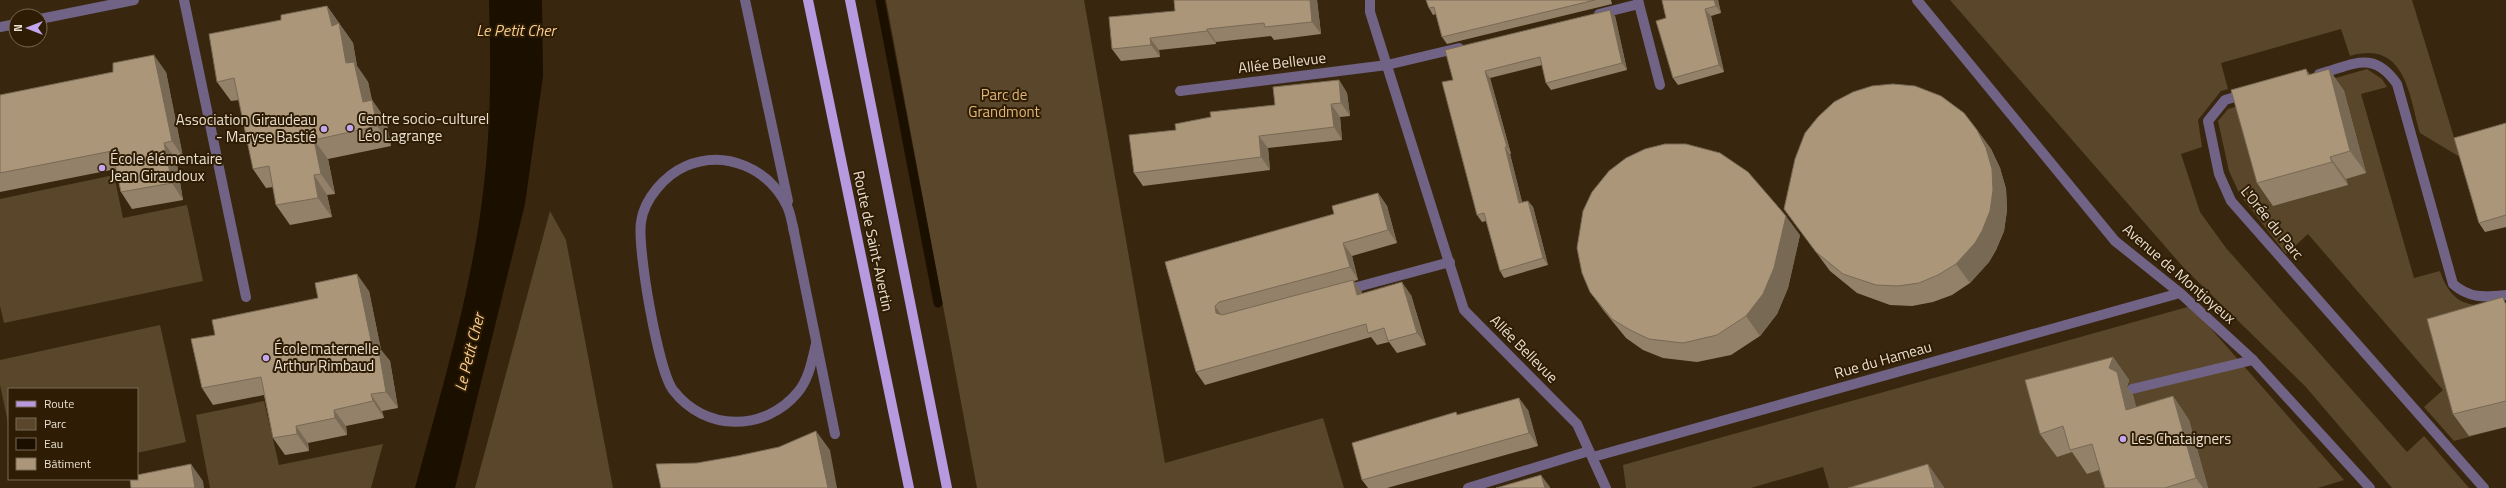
<svg xmlns="http://www.w3.org/2000/svg" width="2506" height="488" font-family="'Titillium Web',sans-serif">
  <rect width="100%" height="100%" fill="#38270e"/>
  <g fill="#5a462a">
    <polygon points="886,0 1084,0 1165,463 1323,418 1344,488 977,488"/>
    <path d="M1950 0H2412L2460 157 2420 133C2409 94 2405 40 2350 56L2341 29 2221 63 2228 89 2221 91 2198 120 2202 147 2181 154 2200 212 2226 248 2407 452 2424 436 2469 488H2392L2305 386 2184 268Z"/>
    <path d="M2367 69 2382 79 2387 87 2361 94 2414 278 2440 271C2452 307 2472 308 2506 304V427L2454 441 2424 407 2443 390 2308 234 2286 254 2240 195 2229 171 2218 121 2228 109Z"/>
    <polygon points="114,175 123,218 187,205 203,281 4,323 0,306 0,199"/>
    <polygon points="550,211 566,240 613,488 475,488"/>
    <polygon points="2191,306 2344,480 2318,488 1829,488 1823,467 1751,488 1626,488 1623,465"/>
    <polygon points="160,325 186,442 137,453 137,389 9,389 9,427 0,385 0,360"/>
    <polygon points="264,401 279,465 383,444 371,488 210,488 196,415"/>
  </g>
  <path fill="#1b0f00" d="M489 0H542L543 76 525 204 455 488H415C442 388 473 287 484 184 491 123 491 62 489 0Z"/>
  <g fill="none" stroke-linecap="round" stroke-linejoin="round">
    <polyline stroke="#1b0f00" stroke-width="9" points="880,0 938,303"/>
    <g stroke="#716385" stroke-width="10">
      <polyline points="745,0 788,201"/>
      <polyline points="793,227 835,434"/>
      <path d="M794 232C792 224 791 214 787 206 769 169 726 149 686 166 665 175 644 199 641 222 637 248 658 370 673 390 705 432 765 432 798 392 809 379 812 360 816 344"/>
      <polyline points="2132,389 2253,360"/>
    </g>
    <g stroke="#716385" stroke-width="10">
      <polyline points="184,0 246,297"/>
      <polyline points="1370,0 1370,12 1464,310 1577,424 1606,488"/>
      <polyline points="1917,0 2115,241 2180,293 2253,360 2370,488"/>
      <polyline points="1639,4 1660,85"/>
      <polyline points="1599,14 1639,4 1638,0"/>
      <polyline points="40,19 134,0"/>
      <polyline points="0,27 16,24"/>
      <path d="M2319 74C2353 65 2373 49 2397 84L2453 284C2470 299 2485 297 2506 295"/>
      <polyline points="1180,91 1387,65 1459,48"/>
      <polyline points="2245,94 2225,100 2208,121 2219,174 2231,201 2484,488"/>
      <polyline points="1346,290 1450,262"/>
      <polyline points="1593,457 2180,293"/>
      <polyline points="1468,488 1589,451"/>
    </g>
    <g stroke="#b799e0" stroke-width="10">
      <polyline points="808,0 909,488"/>
      <polyline points="850,0 947,488"/>
    </g>
  </g>
  <g fill="#938169">
    <polygon points="1174,0 1317,0 1321,34 1274,40 1271,36 1216,42 1216,44 1159,50 1160,57 1121,61 1112,49 1175,11"/>
    <polygon points="1426,0 1611,0 1612,4 1447,44 1442,37 1436,14 1433,15 1429,8"/>
    <polygon points="1662,0 1718,0 1721,13 1711,16 1724,72 1678,85 1673,78 1666,18"/>
    <polygon points="327,6 353,43 357,66 368,82 372,100 386,120 391,146 328,159 335,194 327,195 332,217 290,225 276,205 273,187 266,188 253,169 239,100 231,101 217,82 281,20"/>
    <polygon points="1615,16 1627,70 1551,90 1546,83 1542,65 1490,78 1511,154 1510,154 1522,202 1528,201 1533,207 1548,265 1504,278 1500,271 1486,221 1482,222 1477,215 1453,80"/>
    <polygon points="2329,69 2344,91 2366,173 2346,179 2348,185 2273,206 2257,183"/>
    <polygon points="166,72 183,157 176,159 183,200 132,209 121,192 116,169 0,192 0,95"/>
    <polygon points="1339,80 1347,93 1350,116 1340,117 1342,140 1268,148 1270,170 1143,186 1134,173 1176,130 1275,105"/>
    <polygon points="2506,123 2506,227 2485,232 2479,223"/>
    <polygon points="1977,130 1991,149 2000,168 2006,189 2007,210 2004,231 1996,250 1989,262 1970,283 1952,295 1933,302 1912,306 1890,305 1857,293 1830,271 1784,209"/>
    <polygon points="1378,193 1387,206 1397,243 1352,256 1358,280 1354,281 1362,293 1411,295 1426,345 1397,353 1389,342 1377,345 1371,337 1205,385 1196,372 1165,262 1334,214"/>
    <polygon points="1800,235 1788,288 1777,314 1760,336 1731,355 1697,362 1663,358 1643,350 1626,338 1604,311 1590,292"/>
    <polygon points="369,291 381,350 390,361 398,408 382,411 384,418 346,426 347,435 308,443 309,451 285,455 273,438 264,395 213,405 202,388 215,335"/>
    <polygon points="2506,302 2506,427 2469,436 2453,414"/>
    <polygon points="2113,357 2129,380 2127,387 2133,395 2136,407 2173,396 2189,420 2208,488 2105,488 2099,470 2087,474 2072,452 2057,457 2040,434"/>
    <polygon points="1528,410 1538,446 1387,488 1368,488 1362,480 1456,412 1458,415"/>
  </g>
  <g fill="#786955">
    <polygon points="1310,0 1317,0 1321,34 1312,22"/>
    <polygon points="1714,0 1718,0 1721,13 1716,6"/>
    <polygon points="327,6 353,43 357,66 368,82 376,122 363,102 332,26"/>
    <polygon points="1705,9 1711,16 1724,72 1719,65"/>
    <polygon points="1610,10 1615,16 1627,70 1622,63"/>
    <polygon points="1207,29 1216,42 1216,44 1207,31"/>
    <polygon points="1150,38 1159,50 1160,57 1151,45"/>
    <polygon points="154,55 166,72 183,157 172,141"/>
    <polygon points="2306,69 2322,91 2308,75"/>
    <polygon points="2329,69 2344,91 2366,173 2350,151"/>
    <polygon points="1485,71 1490,78 1511,154 1507,147"/>
    <polygon points="1339,80 1347,93 1350,116 1341,103"/>
    <polygon points="372,100 386,120 391,146 377,126"/>
    <polygon points="1331,104 1340,117 1342,140 1334,127"/>
    <polygon points="1977,130 1991,149 2000,168 2006,189 2007,210 2004,231 1996,250 1989,262 1970,283 1956,264"/>
    <polygon points="1259,136 1268,148 1270,170 1261,157"/>
    <polygon points="314,140 328,159 335,194 321,174"/>
    <polygon points="164,143 176,159 183,200 172,183"/>
    <polygon points="1505,147 1510,154 1524,210 1519,203"/>
    <polygon points="2330,157 2346,179 2348,185 2332,162"/>
    <polygon points="314,175 327,195 332,217 318,198"/>
    <polygon points="1378,193 1387,206 1397,243 1388,230"/>
    <polygon points="1528,201 1533,207 1548,265 1543,258"/>
    <polygon points="1786,216 1800,235 1788,288 1777,314 1760,336 1746,316"/>
    <polygon points="1343,243 1352,256 1358,280 1350,267"/>
    <polygon points="357,274 369,291 381,350 390,361 398,408 386,392 372,345"/>
    <polygon points="1353,280 1362,292 1366,308 1357,295"/>
    <polygon points="1402,282 1411,295 1426,345 1417,333"/>
    <polygon points="1215,306 1224,319 1216,313"/>
    <polygon points="2113,357 2129,380 2127,387 2133,395 2143,433 2126,410 2109,368"/>
    <polygon points="371,394 382,411 384,418 373,401"/>
    <polygon points="2173,396 2189,420 2208,488 2203,488 2196,478"/>
    <polygon points="1519,398 1528,410 1538,446 1529,433"/>
    <polygon points="334,410 346,426 347,435 335,418"/>
    <polygon points="296,426 308,443 309,451 297,434"/>
    <polygon points="816,431 830,450 837,488 828,488"/>
    <polygon points="191,464 203,481 204,488 195,488"/>
    <polygon points="1928,464 1944,487 1944,488 1935,488"/>
    <polygon points="1541,475 1550,487 1550,488 1545,488"/>
  </g>
  <g fill="#ab967a" stroke="#786955">
    <polygon points="1174,0 1310,0 1312,22 1265,27 1264,23 1207,29 1207,31 1150,38 1151,45 1112,49 1109,17 1175,11"/>
    <polygon points="1426,0 1595,0 1442,37 1434,7 1429,8"/>
    <polygon points="1662,0 1714,0 1716,6 1705,9 1719,65 1673,78 1656,21 1666,18"/>
    <polygon points="327,6 332,26 339,23 346,63 354,62 363,102 372,100 377,126 314,140 321,174 314,175 318,198 276,205 269,166 253,169 234,78 217,82 209,34 281,20 281,15"/>
    <polygon points="1610,10 1622,63 1546,83 1540,57 1485,71 1507,147 1505,147 1519,203 1528,201 1543,258 1500,271 1484,213 1477,215 1442,82 1453,80 1445,50"/>
    <polygon points="154,55 172,141 164,143 172,183 121,192 112,151 0,173 0,95 113,72 113,63"/>
    <polygon points="2306,69 2308,75 2329,69 2350,151 2330,157 2332,162 2257,183 2231,90"/>
    <polygon points="1339,80 1341,103 1331,104 1334,127 1259,136 1261,157 1134,173 1129,135 1176,130 1175,124 1211,117 1210,112 1275,105 1273,87"/>
    <polygon points="1893,84 1915,86 1941,96 1964,113 1977,130 1986,148 1992,169 1993,190 1990,211 1982,231 1975,243 1956,264 1938,275 1919,283 1898,286 1876,285 1843,274 1816,252 1784,209 1795,159 1805,133 1818,117 1834,102 1853,92 1872,86"/>
    <polygon points="2506,123 2506,215 2479,223 2454,138"/>
    <polygon points="1665,144 1686,144 1720,153 1748,172 1786,216 1774,268 1763,294 1746,316 1717,335 1683,343 1649,339 1630,330 1612,319 1590,292 1582,273 1577,248 1583,211 1592,192 1609,171 1626,158 1645,149"/>
    <polygon points="1378,193 1388,230 1343,243 1350,267 1219,302 1215,306 1216,313 1222,315 1353,280 1357,295 1402,282 1417,333 1388,341 1384,328 1368,333 1366,324 1196,372 1165,262 1334,214 1332,206"/>
    <polygon points="357,274 372,345 378,345 386,392 371,394 373,401 334,410 335,418 296,426 297,434 273,438 261,377 202,388 191,339 215,335 212,320 318,298 315,283"/>
    <polygon points="2503,297 2505,303 2506,303 2506,401 2453,414 2427,319"/>
    <polygon points="2113,357 2109,368 2117,372 2126,410 2173,396 2196,478 2165,488 2105,488 2092,444 2070,450 2063,426 2040,434 2025,380"/>
    <polygon points="1519,398 1529,433 1362,480 1352,443 1456,412 1457,415"/>
    <polygon points="816,431 828,488 661,488 656,464 697,463 737,456 779,447"/>
    <polygon points="191,464 195,488 131,488 130,479 137,479 137,475"/>
    <polygon points="1928,464 1935,488 1848,488"/>
    <polygon points="1541,475 1545,488 1496,488"/>
  </g>
  <g fill="#c5a7f1" stroke="#2e1d04" stroke-width="1.5">
    <circle cx="350" cy="128" r="4"/>
    <circle cx="324" cy="129" r="4"/>
    <circle cx="102" cy="168" r="4"/>
    <circle cx="266" cy="358" r="4"/>
    <circle cx="2123" cy="439" r="4"/>
  </g>
  <g text-anchor="middle" stroke-width="4" stroke-linejoin="round" paint-order="stroke">
    <g font-size="15" fill="#e9decf" stroke="#2e1d04">
      <text transform="translate(1282 63) rotate(-7)" y="5">Allée Bellevue</text>
      <text transform="translate(2272 223) rotate(51)" y="5">L'Orée du Parc</text>
      <text transform="translate(873 241) rotate(78)" y="5">Route de Saint-Avertin</text>
      <text transform="translate(2179 274) rotate(41)" y="5">Avenue de Montjoyeux</text>
      <text transform="translate(1524 349) rotate(45)" y="5">Allée Bellevue</text>
      <text transform="translate(1883 360) rotate(-16)" y="5">Rue du Hameau</text>
    </g>
    <g font-size="15" fill="#e1b67a" stroke="#2e1d04">
      <text x="1004" y="100">Parc de<tspan x="1004" dy="17">Grandmont</tspan></text>
    </g>
    <g font-size="15" fill="#e9decf" stroke="#2e1d04" text-anchor="start">
      <text x="358" y="124">Centre socio-culturel<tspan x="358" dy="17">Léo Lagrange</tspan></text>
      <text x="316" y="125" text-anchor="end">Association Giraudeau<tspan x="316" dy="17">- Maryse Bastié</tspan></text>
      <text x="110" y="164">École élémentaire<tspan x="110" dy="17">Jean Giraudoux</tspan></text>
      <text x="274" y="354">École maternelle<tspan x="274" dy="17">Arthur Rimbaud</tspan></text>
      <text x="2131" y="444">Les Chataigners</text>
    </g>
    <g font-size="16" font-style="italic" fill="#f8cc8f" stroke="#2e1d04">
      <text x="516" y="36">Le Petit Cher</text>
      <text transform="translate(469 352) rotate(-76)" y="6">Le Petit Cher</text>
    </g>
  </g>
  <rect x="8" y="388" width="130" height="92" fill="#2e1d04" stroke="#796a55"/>
  <rect x="16" y="401" width="20" height="6" fill="#b799e0" stroke="#796a55"/>
  <text x="44" y="408" font-size="12" fill="#e9decf">Route</text>
  <rect x="16" y="418" width="20" height="12" fill="#5a462a" stroke="#796a55"/>
  <text x="44" y="428" font-size="12" fill="#e9decf">Parc</text>
  <rect x="16" y="438" width="20" height="12" fill="#1b0f00" stroke="#796a55"/>
  <text x="44" y="448" font-size="12" fill="#e9decf">Eau</text>
  <rect x="16" y="458" width="20" height="12" fill="#ab967a" stroke="#796a55"/>
  <text x="44" y="468" font-size="12" fill="#e9decf">Bâtiment</text>
  <g transform="translate(28 28) rotate(270)"><circle r="19" fill="#2e1d04" stroke="#796a55"/>
  <path d="M0-3L7 15L0 10L-7 15Z" fill="#c5a7f1"/>
  <text y="-6" font-size="11" font-weight="bold" text-anchor="middle" fill="#e9decf">N</text>
  </g>
</svg>
